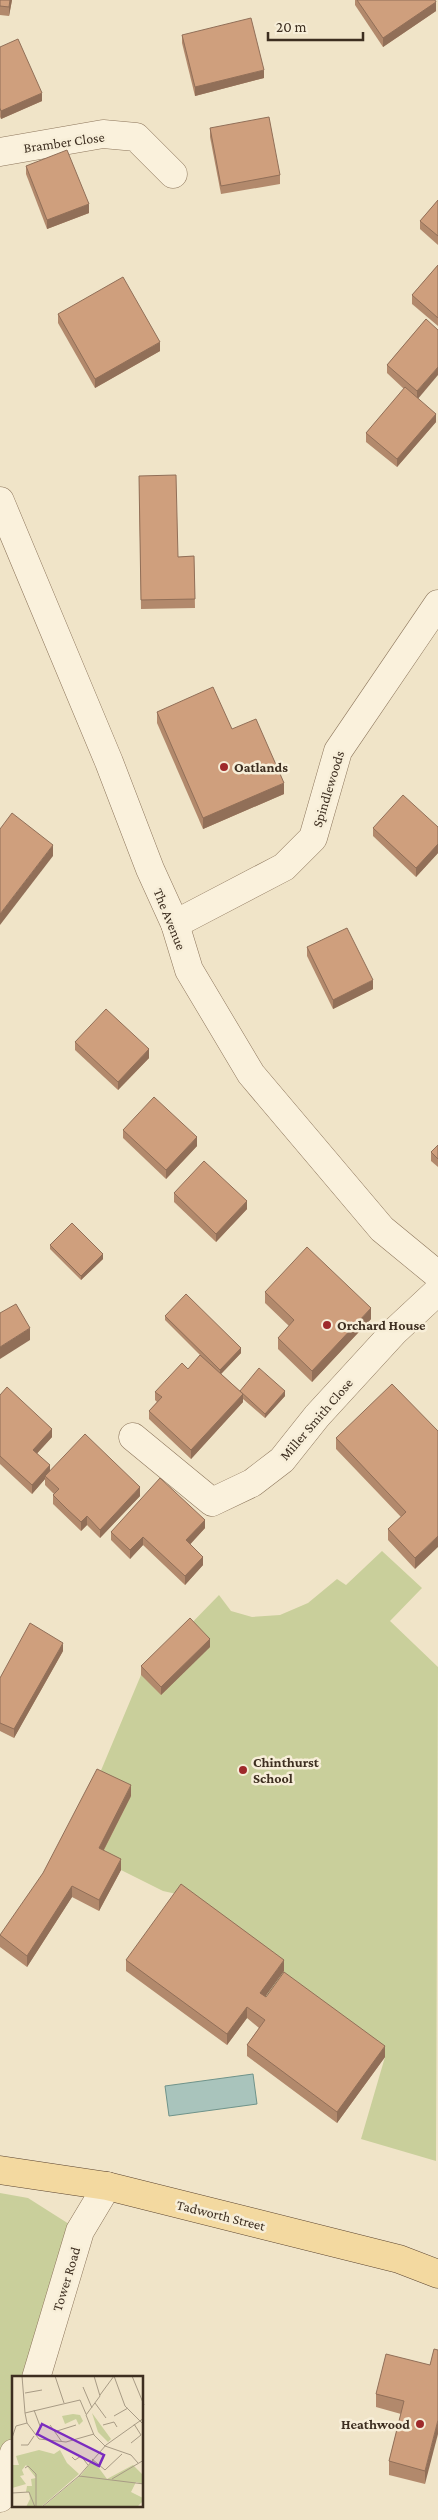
<svg xmlns="http://www.w3.org/2000/svg" width="438" height="2520" font-family="'Crimson Pro',serif">
  <rect width="100%" height="100%" fill="#f0e4c8"/>
  <g fill="#c9cf9b">
    <polygon points="382,1551 422,1588 390,1621 438,1667 436,2161 361,2139 385,2057 260,2004 284,1971 181,1895 163,1891 99,1859 97,1780 141,1675 219,1595 231,1611 252,1617 280,1615 308,1603 337,1579 346,1585"/>
    <polygon points="0,2193 28,2198 80,2231 36,2377 14,2378 14,2453 0,2498"/>
  </g>
  <polygon fill="#a9c4bc" stroke="#6f938a" points="253,2074 257,2104 169,2116 165,2086"/>
  <g fill="none" stroke-linecap="round" stroke-linejoin="round">
    <defs>
      <g id="minor">
        <polyline points="0,152 103,134 136,137 173,174"/>
        <polyline points="0,501 109,762 150,869 175,924 189,970 251,1074 382,1229 438,1275"/>
        <polyline points="175,924 284,867 313,838 338,751 438,604"/>
        <polyline points="133,1437 212,1502 252,1483 282,1460 317,1416 394,1332 438,1291"/>
        <polyline points="36,2378 80,2231 107,2186"/>
        <polyline points="0,2498 14,2453"/>
      </g>
      <polyline id="major" points="0,2170 107,2186 399,2259 438,2274"/>
    </defs>
    <use href="#minor" stroke="#8d765c" stroke-width="29"/>
    <use href="#major" stroke="#5b4430" stroke-width="29"/>
    <use href="#minor" stroke="#faf1dc" stroke-width="28"/>
    <use href="#major" stroke="#f3d9a0" stroke-width="28"/>
  </g>
  <g fill="#b2896c">
    <polygon points="0,0 12,0 9,16 0,15"/>
    <polygon points="355,0 435,0 436,11 383,47 355,5"/>
    <polygon points="182,35 264,78 195,96 182,43"/>
    <polygon points="0,47 42,101 1,119 0,117"/>
    <polygon points="210,128 280,175 280,184 221,194 210,137"/>
    <polygon points="26,166 89,213 47,229 26,174"/>
    <polygon points="438,200 438,245 420,229 420,221"/>
    <polygon points="438,265 438,326 412,304 412,295"/>
    <polygon points="58,314 160,351 95,388 58,323"/>
    <polygon points="426,319 418,398 436,422 397,467 366,442 366,433 404,389 387,373 387,365"/>
    <polygon points="139,476 178,557 194,556 195,608 141,609"/>
    <polygon points="157,712 232,729 284,794 203,829 157,723"/>
    <polygon points="438,827 438,853 416,877 373,836 373,828"/>
    <polygon points="307,947 373,989 333,1009 307,956"/>
    <polygon points="75,1042 149,1058 118,1090 75,1050"/>
    <polygon points="123,1130 197,1146 166,1179 123,1138"/>
    <polygon points="438,1145 438,1167 431,1161 431,1152"/>
    <polygon points="174,1193 247,1209 216,1242 174,1202"/>
    <polygon points="50,1245 103,1259 81,1280 50,1249"/>
    <polygon points="265,1292 371,1319 312,1382 278,1349 278,1338 289,1326 265,1303"/>
    <polygon points="165,1316 241,1353 221,1374 240,1391 285,1396 265,1418 243,1399 243,1402 191,1459 149,1419 149,1411 157,1402 155,1400 155,1392 188,1369 200,1355 165,1320"/>
    <polygon points="0,1395 52,1437 37,1453 50,1471 140,1496 100,1538 87,1525 81,1531 53,1504 53,1495 54,1494 45,1485 45,1479 32,1494 0,1464"/>
    <polygon points="438,1431 415,1569 388,1540 388,1529 401,1517 336,1449 336,1438"/>
    <polygon points="205,1528 190,1544 203,1565 185,1585 143,1545 130,1559 111,1540 111,1532"/>
    <polygon points="210,1647 161,1695 141,1675 141,1666"/>
    <polygon points="63,1651 14,1738 0,1731 0,1678"/>
    <polygon points="131,1796 104,1850 121,1870 99,1911 72,1897 27,1967 0,1947 0,1935"/>
    <polygon points="126,1960 284,1971 265,1996 385,2057 337,2123 247,2056 247,2045 259,2028 247,2018 227,2045 126,1971"/>
    <polygon points="430,2365 425,2484 389,2475 389,2461 401,2414 376,2407 376,2394"/>
  </g>
  <g fill="#916f58">
    <polygon points="10,0 12,0 9,16 9,7"/>
    <polygon points="436,2 436,11 383,47 383,38"/>
    <polygon points="264,70 264,78 195,96 195,87"/>
    <polygon points="42,93 42,101 1,119 1,111"/>
    <polygon points="89,204 89,213 47,229 47,220"/>
    <polygon points="160,342 160,351 95,388 95,379"/>
    <polygon points="438,367 438,375 417,400 417,391"/>
    <polygon points="436,414 436,422 397,467 397,459"/>
    <polygon points="284,783 284,794 203,829 203,818"/>
    <polygon points="438,844 438,853 416,877 416,868"/>
    <polygon points="53,845 53,856 0,925 0,914"/>
    <polygon points="373,980 373,989 333,1009 333,1000"/>
    <polygon points="149,1049 149,1058 118,1090 118,1082"/>
    <polygon points="197,1137 197,1146 166,1179 166,1170"/>
    <polygon points="247,1201 247,1209 216,1242 216,1234"/>
    <polygon points="103,1254 103,1259 81,1280 81,1276"/>
    <polygon points="371,1308 371,1319 312,1382 312,1371"/>
    <polygon points="30,1328 30,1340 0,1359 0,1347"/>
    <polygon points="241,1348 241,1353 220,1375 220,1370"/>
    <polygon points="285,1391 285,1396 265,1418 265,1414"/>
    <polygon points="243,1394 243,1402 191,1459 191,1450"/>
    <polygon points="52,1429 52,1437 33,1458 33,1450"/>
    <polygon points="50,1465 50,1474 45,1476 45,1479 32,1494 32,1485"/>
    <polygon points="140,1487 140,1496 100,1538 100,1530"/>
    <polygon points="87,1516 87,1525 81,1531 81,1522"/>
    <polygon points="205,1520 205,1528 186,1549 186,1540"/>
    <polygon points="438,1536 438,1547 415,1569 415,1558"/>
    <polygon points="143,1537 143,1545 130,1559 130,1550"/>
    <polygon points="203,1557 203,1565 185,1585 185,1576"/>
    <polygon points="210,1639 210,1647 161,1695 161,1687"/>
    <polygon points="63,1643 63,1651 14,1738 14,1729"/>
    <polygon points="131,1785 131,1796 99,1859 99,1848"/>
    <polygon points="121,1859 121,1870 99,1911 99,1900"/>
    <polygon points="72,1886 72,1897 27,1967 27,1956"/>
    <polygon points="284,1960 284,1971 260,2004 260,1993"/>
    <polygon points="247,2007 247,2018 227,2045 227,2034"/>
    <polygon points="385,2046 385,2057 337,2123 337,2112"/>
    <polygon points="438,2420 438,2434 425,2484 425,2471"/>
  </g>
  <g fill="#cf9f7d" stroke="#916f58">
    <polygon points="0,0 10,0 9,7 0,6"/>
    <polygon points="357,0 435,0 436,2 383,38"/>
    <polygon points="251,18 264,70 195,87 182,35"/>
    <polygon points="18,39 42,93 1,111 0,108 0,47"/>
    <polygon points="269,117 280,175 221,186 210,128"/>
    <polygon points="67,150 89,204 47,220 26,166"/>
    <polygon points="438,200 438,236 420,221"/>
    <polygon points="438,265 438,318 412,295"/>
    <polygon points="123,277 160,342 95,379 58,314"/>
    <polygon points="426,319 438,330 438,367 417,391 387,365"/>
    <polygon points="405,387 436,414 397,459 366,433"/>
    <polygon points="176,475 178,557 194,556 195,599 141,600 139,476"/>
    <polygon points="213,687 232,729 256,719 284,783 203,818 157,712"/>
    <polygon points="403,795 438,827 438,844 416,868 373,828"/>
    <polygon points="12,813 53,845 0,914 0,829"/>
    <polygon points="347,928 373,980 333,1000 307,947"/>
    <polygon points="106,1009 149,1049 118,1082 75,1042"/>
    <polygon points="154,1097 197,1137 166,1170 123,1130"/>
    <polygon points="438,1145 438,1159 431,1152"/>
    <polygon points="204,1161 247,1201 216,1234 174,1193"/>
    <polygon points="72,1223 103,1254 81,1276 50,1245"/>
    <polygon points="307,1247 371,1308 312,1371 278,1338 294,1320 265,1292"/>
    <polygon points="186,1294 241,1348 220,1370 165,1316"/>
    <polygon points="16,1304 30,1328 0,1347 0,1313"/>
    <polygon points="200,1355 243,1394 191,1450 149,1411 162,1397 155,1392 182,1363 188,1369"/>
    <polygon points="259,1368 285,1391 265,1414 240,1391"/>
    <polygon points="392,1384 438,1431 438,1536 415,1558 388,1529 406,1512 336,1438"/>
    <polygon points="7,1387 52,1429 33,1450 50,1465 32,1485 0,1456 0,1395"/>
    <polygon points="85,1434 140,1487 100,1530 87,1516 81,1522 67,1509 53,1495 59,1489 45,1476"/>
    <polygon points="160,1478 205,1520 186,1540 203,1557 185,1576 143,1537 130,1550 111,1532"/>
    <polygon points="190,1618 210,1639 161,1687 141,1666"/>
    <polygon points="30,1623 63,1643 14,1729 0,1723 0,1678"/>
    <polygon points="97,1769 131,1785 99,1848 121,1859 99,1900 72,1886 27,1956 0,1935 43,1873"/>
    <polygon points="181,1884 284,1960 260,1993 266,1997 284,1972 385,2046 337,2112 247,2045 265,2020 247,2007 227,2034 126,1960"/>
    <polygon points="434,2349 438,2350 438,2420 425,2471 389,2461 404,2401 376,2394 386,2354 430,2365"/>
  </g>
  <g fill="#9e2a2b" stroke="#f7eed8" stroke-width="2">
    <circle cx="224" cy="767" r="5"/>
    <circle cx="327" cy="1325" r="5"/>
    <circle cx="243" cy="1770" r="5"/>
    <circle cx="420" cy="2424" r="5"/>
  </g>
  <g text-anchor="middle" stroke-width="5" stroke-linejoin="round" paint-order="stroke">
    <g font-size="14" fill="#3d2e20" stroke="#f7eed8">
      <text transform="translate(64 142) rotate(-8)" y="5">Bramber Close</text>
      <text transform="translate(328 789) rotate(-73)" y="5">Spindlewoods</text>
      <text transform="translate(170 919) rotate(68)" y="5">The Avenue</text>
      <text transform="translate(316 1419) rotate(-49)" y="5">Miller Smith Close</text>
      <text transform="translate(221 2215) rotate(14)" y="5">Tadworth Street</text>
      <text transform="translate(66 2279) rotate(-73)" y="5">Tower Road</text>
    </g>
    <g font-size="14" font-weight="bold" fill="#3d2e20" stroke="#f7eed8" text-anchor="start">
      <text x="234" y="772">Oatlands</text>
      <text x="337" y="1330">Orchard House</text>
      <text x="253" y="1767">Chinthurst<tspan x="253" dy="16">School</tspan></text>
      <text x="410" y="2429" text-anchor="end">Heathwood</text>
    </g>
  </g>
  <g transform="translate(12 2376)">
    <rect width="131" height="131" fill="#f0e4c8"/>
    <path d="M80 37 99 63 96 66 86 56ZM61 38 68 39 71 45 67 49 64 43 53 48 50 40ZM48 74 55 87 67 98 29 131H14L18 123 17 116H14L15 110H20L19 103 24 102 14 89 10 94 12 99 8 100 14 108 0 112V89H7L4 80 27 74 42 78ZM81 84 95 103 121 89 131 99V108L124 106 119 116 131 122V125L125 131H31L69 99Z" fill="#c9cf9b"/>
    <path fill="none" stroke="#a89b85" stroke-width="1" d="M10 0 13 37M43 0 52 27M82 0 88 20 74 39 82 59 93 70M102 0 113 30 132 49M120 0 132 29M71 11 80 32M13 17 30 14M88 19 102 0M83 27 94 42M22 34 28 50M74 38 68 24 13 37 15 47 27 63 54 66 82 58M102 40 116 32M38 49 50 66M91 49 102 46 105 51M45 55 64 49M0 62 4 50 15 47M119 67 129 59 122 48M9 69H16L22 60M93 70 119 79 126 87M60 81 63 84 69 80 76 89M80 83 93 94 110 78M13 92 16 90 24 98V131M67 100 132 108M100 103 132 84M0 117 17 116 23 131M30 131 67 100 94 69 132 42"/>
    <path fill="#7b2cbf" fill-opacity="0.15" stroke="#7b2cbf" stroke-width="2.5" d="M30 48 92 79 87 90 25 58Z"/>
    <rect width="131" height="131" fill="none" stroke="#3d2e20" stroke-width="2.5"/>
  </g>
  <path d="M268 32v8h95v-8" fill="none" stroke="#3d2e20" stroke-width="2.5"/>
  <text x="276" y="32" font-size="15" fill="#3d2e20" stroke="#f7eed8" stroke-width="4" paint-order="stroke">20 m</text>
</svg>
